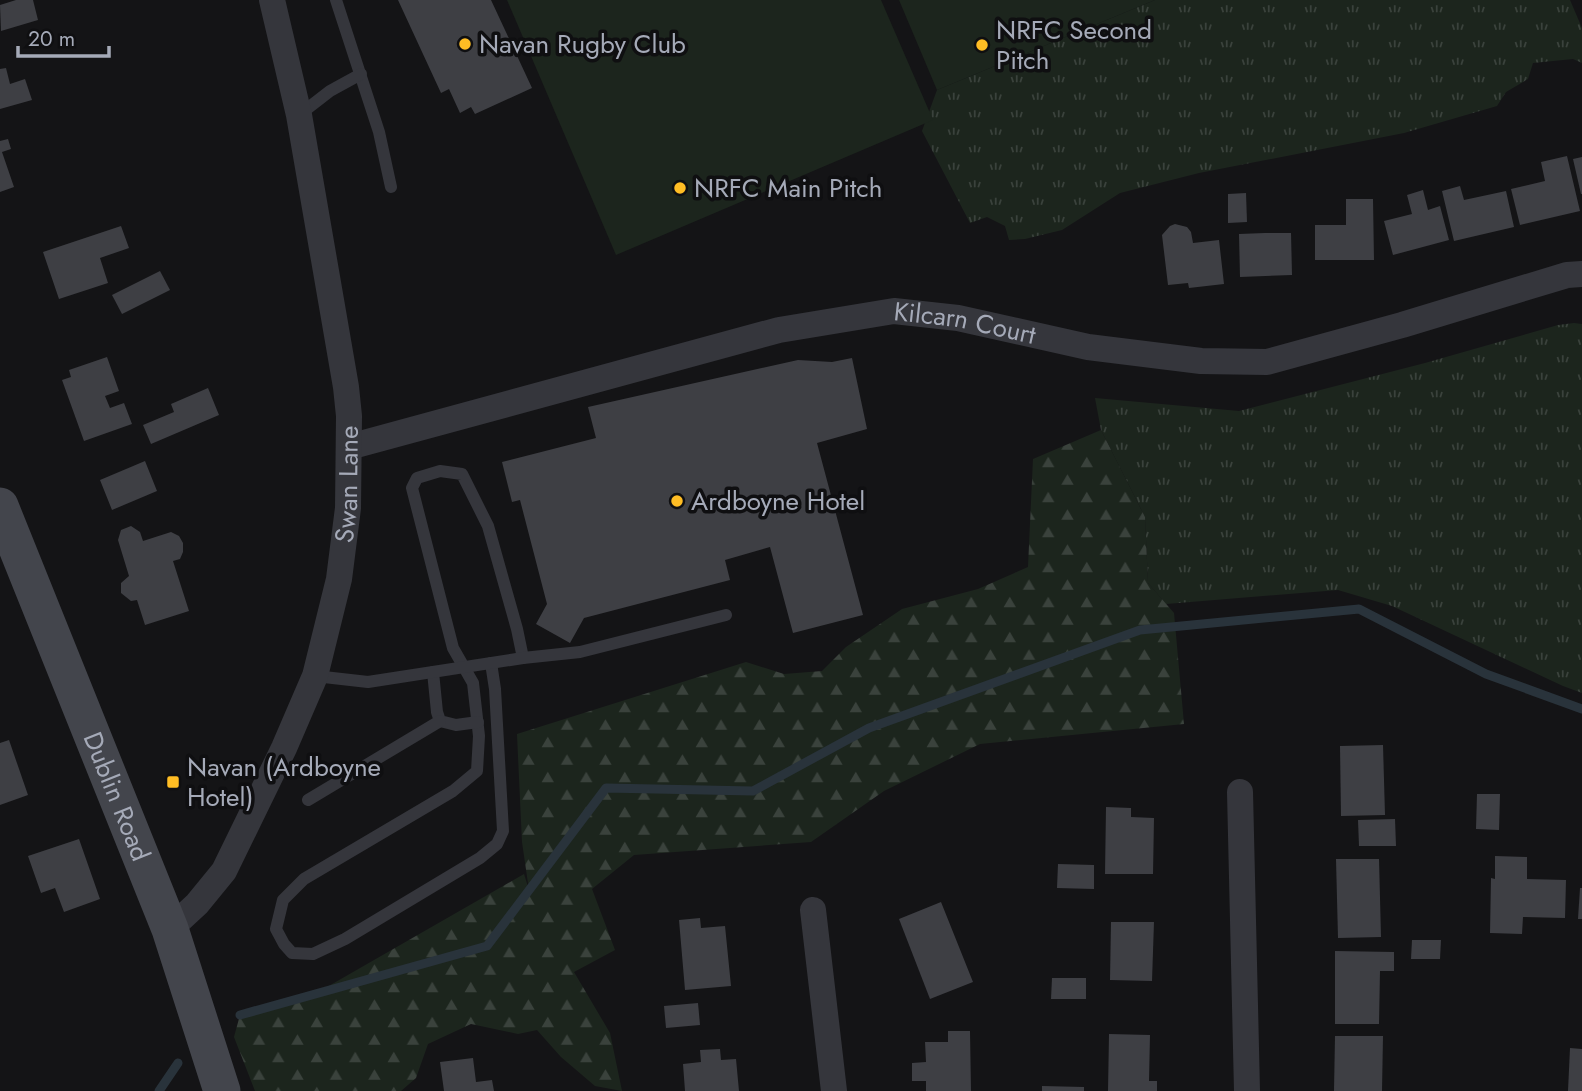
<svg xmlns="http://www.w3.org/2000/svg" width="1582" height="1091" font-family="Jost,sans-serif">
  <defs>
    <pattern id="grass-tufts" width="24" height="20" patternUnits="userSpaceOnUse" patternTransform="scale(1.75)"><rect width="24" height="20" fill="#1c251d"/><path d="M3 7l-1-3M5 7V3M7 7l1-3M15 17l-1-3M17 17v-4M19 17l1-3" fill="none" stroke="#3a423c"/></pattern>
    <pattern id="forest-firs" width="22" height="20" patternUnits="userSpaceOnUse" patternTransform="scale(1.75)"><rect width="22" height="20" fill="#1c251d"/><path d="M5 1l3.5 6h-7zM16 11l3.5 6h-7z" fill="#3a423c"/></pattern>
  </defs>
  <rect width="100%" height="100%" fill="#141416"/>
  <g fill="url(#grass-tufts)">
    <polygon points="1155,0 1570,0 1582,28 1582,63 1573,59 1533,63 1528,79 1506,92 1497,106 1404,133 1199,173 1120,193 1062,230 1025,239 1009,240 1005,226 987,217 970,223 922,131 937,90"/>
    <polygon points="1574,323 1582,324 1582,693 1563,686 1392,606 1338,590 1166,604 1148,583 1145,517 1101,430 1095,398 1239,411 1425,363 1558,325"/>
  </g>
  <polygon fill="url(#forest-firs)" points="1101,430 1145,517 1148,583 1174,613 1184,724 980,744 884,791 811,842 634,855 592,889 615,950 574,972 610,1033 622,1091 595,1086 561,1057 537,1030 518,1034 471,1024 428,1044 416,1078 401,1091 255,1091 234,1037 240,1015 327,987 524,874 529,890 522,842 517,734 746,662 784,674 822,671 846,647 902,609 978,589 1028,567 1033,459"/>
  <g fill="#1c251d">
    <polygon points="507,0 881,0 933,120 616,255"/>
    <polygon points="899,0 1155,0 937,90"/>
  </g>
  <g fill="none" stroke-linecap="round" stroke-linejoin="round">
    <g stroke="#29333b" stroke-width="9">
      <polyline points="240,1015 487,946 606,788 753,791 869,728 1140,630 1359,609 1486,674 1582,709"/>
      <polyline points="159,1091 178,1063"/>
    </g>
  </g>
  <g fill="#3e3f44">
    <polygon points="16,0 33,0 38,20 1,31 0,5"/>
    <polygon points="398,0 491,0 532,88 475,114 471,107 460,113 449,89 441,93"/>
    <polygon points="6,68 10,84 25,79 32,100 0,109 0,69"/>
    <polygon points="8,139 11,149 2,152 14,187 0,192 0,141"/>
    <polygon points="1567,156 1580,211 1520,225 1511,189 1545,181 1541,162"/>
    <polygon points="1582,157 1582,194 1581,194 1573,159"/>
    <polygon points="1460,186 1464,200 1506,191 1514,227 1454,241 1442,191"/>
    <polygon points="1423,190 1428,210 1440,206 1449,240 1393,255 1384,221 1412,214 1407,195"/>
    <polygon points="1246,193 1247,222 1228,223 1228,194"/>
    <polygon points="1346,199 1373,199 1374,260 1315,260 1315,225 1346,225"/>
    <polygon points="1175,224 1187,227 1191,232 1193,243 1219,240 1224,284 1189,288 1188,283 1168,285 1162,235 1170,226"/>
    <polygon points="121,226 129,248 100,258 108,283 59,299 43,252"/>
    <polygon points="1265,233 1291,233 1292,275 1240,277 1239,234"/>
    <polygon points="160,271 170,290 122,314 112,295"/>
    <polygon points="107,357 119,391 105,396 110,408 124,403 132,424 84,441 62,380 71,377 69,370"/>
    <polygon points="852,358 867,429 817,443 863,615 793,633 770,547 725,560 730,580 584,618 570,643 536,624 547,604 520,500 512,502 502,462 596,438 588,407 798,360 832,362"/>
    <polygon points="208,388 219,415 151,444 143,425 174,412 171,404"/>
    <polygon points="145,461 157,491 112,510 100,480"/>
    <polygon points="131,526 140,532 143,541 171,532 179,536 183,543 183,552 180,559 173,561 189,611 145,625 137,600 131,601 121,593 121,583 129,576 118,540 121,530"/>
    <polygon points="9,740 28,795 0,805 0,743"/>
    <polygon points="1383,745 1385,815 1341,816 1340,746"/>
    <polygon points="1477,794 1500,794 1499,830 1476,829"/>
    <polygon points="1106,807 1131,808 1131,817 1154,818 1153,874 1105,874"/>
    <polygon points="1395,819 1396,846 1359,846 1358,820"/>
    <polygon points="79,839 100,899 64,912 55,888 41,893 28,856"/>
    <polygon points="1495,856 1527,857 1527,879 1566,880 1565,918 1523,917 1522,934 1490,933 1491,878 1495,879"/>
    <polygon points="1336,859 1379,859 1381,937 1338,938"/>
    <polygon points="1058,864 1094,865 1094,889 1057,888"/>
    <polygon points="1580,888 1582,888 1582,919 1578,919"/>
    <polygon points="941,902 973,982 930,999 899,919"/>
    <polygon points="700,918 701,928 725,926 731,986 685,990 679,920"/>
    <polygon points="1111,922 1154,922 1152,981 1110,980"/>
    <polygon points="1412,940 1441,940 1440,959 1411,959"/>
    <polygon points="1335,951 1394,952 1394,971 1380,971 1379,1024 1335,1024"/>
    <polygon points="1052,978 1086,978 1086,999 1051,999"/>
    <polygon points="698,1003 700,1025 666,1028 664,1006"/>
    <polygon points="948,1031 970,1031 971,1091 926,1091 926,1081 912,1081 912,1063 926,1062 925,1042 948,1042"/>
    <polygon points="1109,1034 1150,1035 1149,1081 1157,1081 1157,1091 1108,1091"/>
    <polygon points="1335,1036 1383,1036 1382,1091 1334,1091"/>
    <polygon points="1570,1048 1582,1049 1582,1091 1568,1091"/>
    <polygon points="720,1049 721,1060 736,1059 739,1091 685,1091 683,1064 701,1062 700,1050"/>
    <polygon points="473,1058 476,1082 492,1080 494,1091 444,1091 440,1062"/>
    <polygon points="1042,1086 1084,1087 1084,1091 1042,1091"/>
  </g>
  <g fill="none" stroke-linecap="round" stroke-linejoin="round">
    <g stroke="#35363c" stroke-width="12">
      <polyline points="336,0 379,132 391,187"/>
      <polyline points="299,115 330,91 361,74"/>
      <polyline points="491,663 495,689 503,831 497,844 480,858 345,939 313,954 292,953 284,944 276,929 283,900 304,879 453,791 477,771 479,736 473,683 453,648 412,488 417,478 440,471 462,474 488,526 517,629 523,658"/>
      <polyline points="433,672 437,712 440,721 456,725 478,722"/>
      <polyline points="315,676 368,682 523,658 580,652 726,615"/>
      <polyline points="308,800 440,721"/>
    </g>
    <g stroke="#35363c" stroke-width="26">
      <path id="s1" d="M349 447 779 330 894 311 958 318 1088 347 1201 361 1267 362 1402 325 1567 275 1582 274"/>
      <polyline points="1240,792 1247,1091"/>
      <polyline points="813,910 834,1091"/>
      <path id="s2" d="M170 929 197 904 224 871 284 748 315 676 339 579 348 508 349 416 346 387 299 115 272 0"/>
    </g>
    <path stroke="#43454c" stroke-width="37" id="s3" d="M0 506 170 929 222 1091"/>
  </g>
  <g fill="#ffbd24" stroke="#0f0f11" stroke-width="2.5">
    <circle cx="465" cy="44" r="7"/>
    <circle cx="982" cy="45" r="7"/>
    <circle cx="680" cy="188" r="7"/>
    <circle cx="677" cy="501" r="7"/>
    <rect x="166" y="775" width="14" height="14" rx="3.5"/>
  </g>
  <g text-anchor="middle" stroke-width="7" stroke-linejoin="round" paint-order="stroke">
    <g font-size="26" fill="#a5aab8" stroke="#0f0f11" text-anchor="start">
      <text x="996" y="39">NRFC Second<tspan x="996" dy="30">Pitch</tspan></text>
      <text x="479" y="53">Navan Rugby Club</text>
      <text x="694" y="197">NRFC Main Pitch</text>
      <text x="691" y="510">Ardboyne Hotel</text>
      <text x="187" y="776">Navan (Ardboyne<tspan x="187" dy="30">Hotel)</tspan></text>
    </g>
    <g font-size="26" fill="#a5aab8" stroke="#0f0f11">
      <text dy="9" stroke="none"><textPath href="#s1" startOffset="634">Kilcarn Court</textPath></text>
      <text dy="9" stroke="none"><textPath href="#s2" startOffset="490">Swan Lane</textPath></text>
      <text dy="9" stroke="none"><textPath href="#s3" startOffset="313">Dublin Road</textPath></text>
    </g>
  </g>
  <path d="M18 46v10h91v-10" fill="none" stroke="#a5aab8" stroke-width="3.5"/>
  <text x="28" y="46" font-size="21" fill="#a5aab8" stroke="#0f0f11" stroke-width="5" paint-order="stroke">20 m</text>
</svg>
